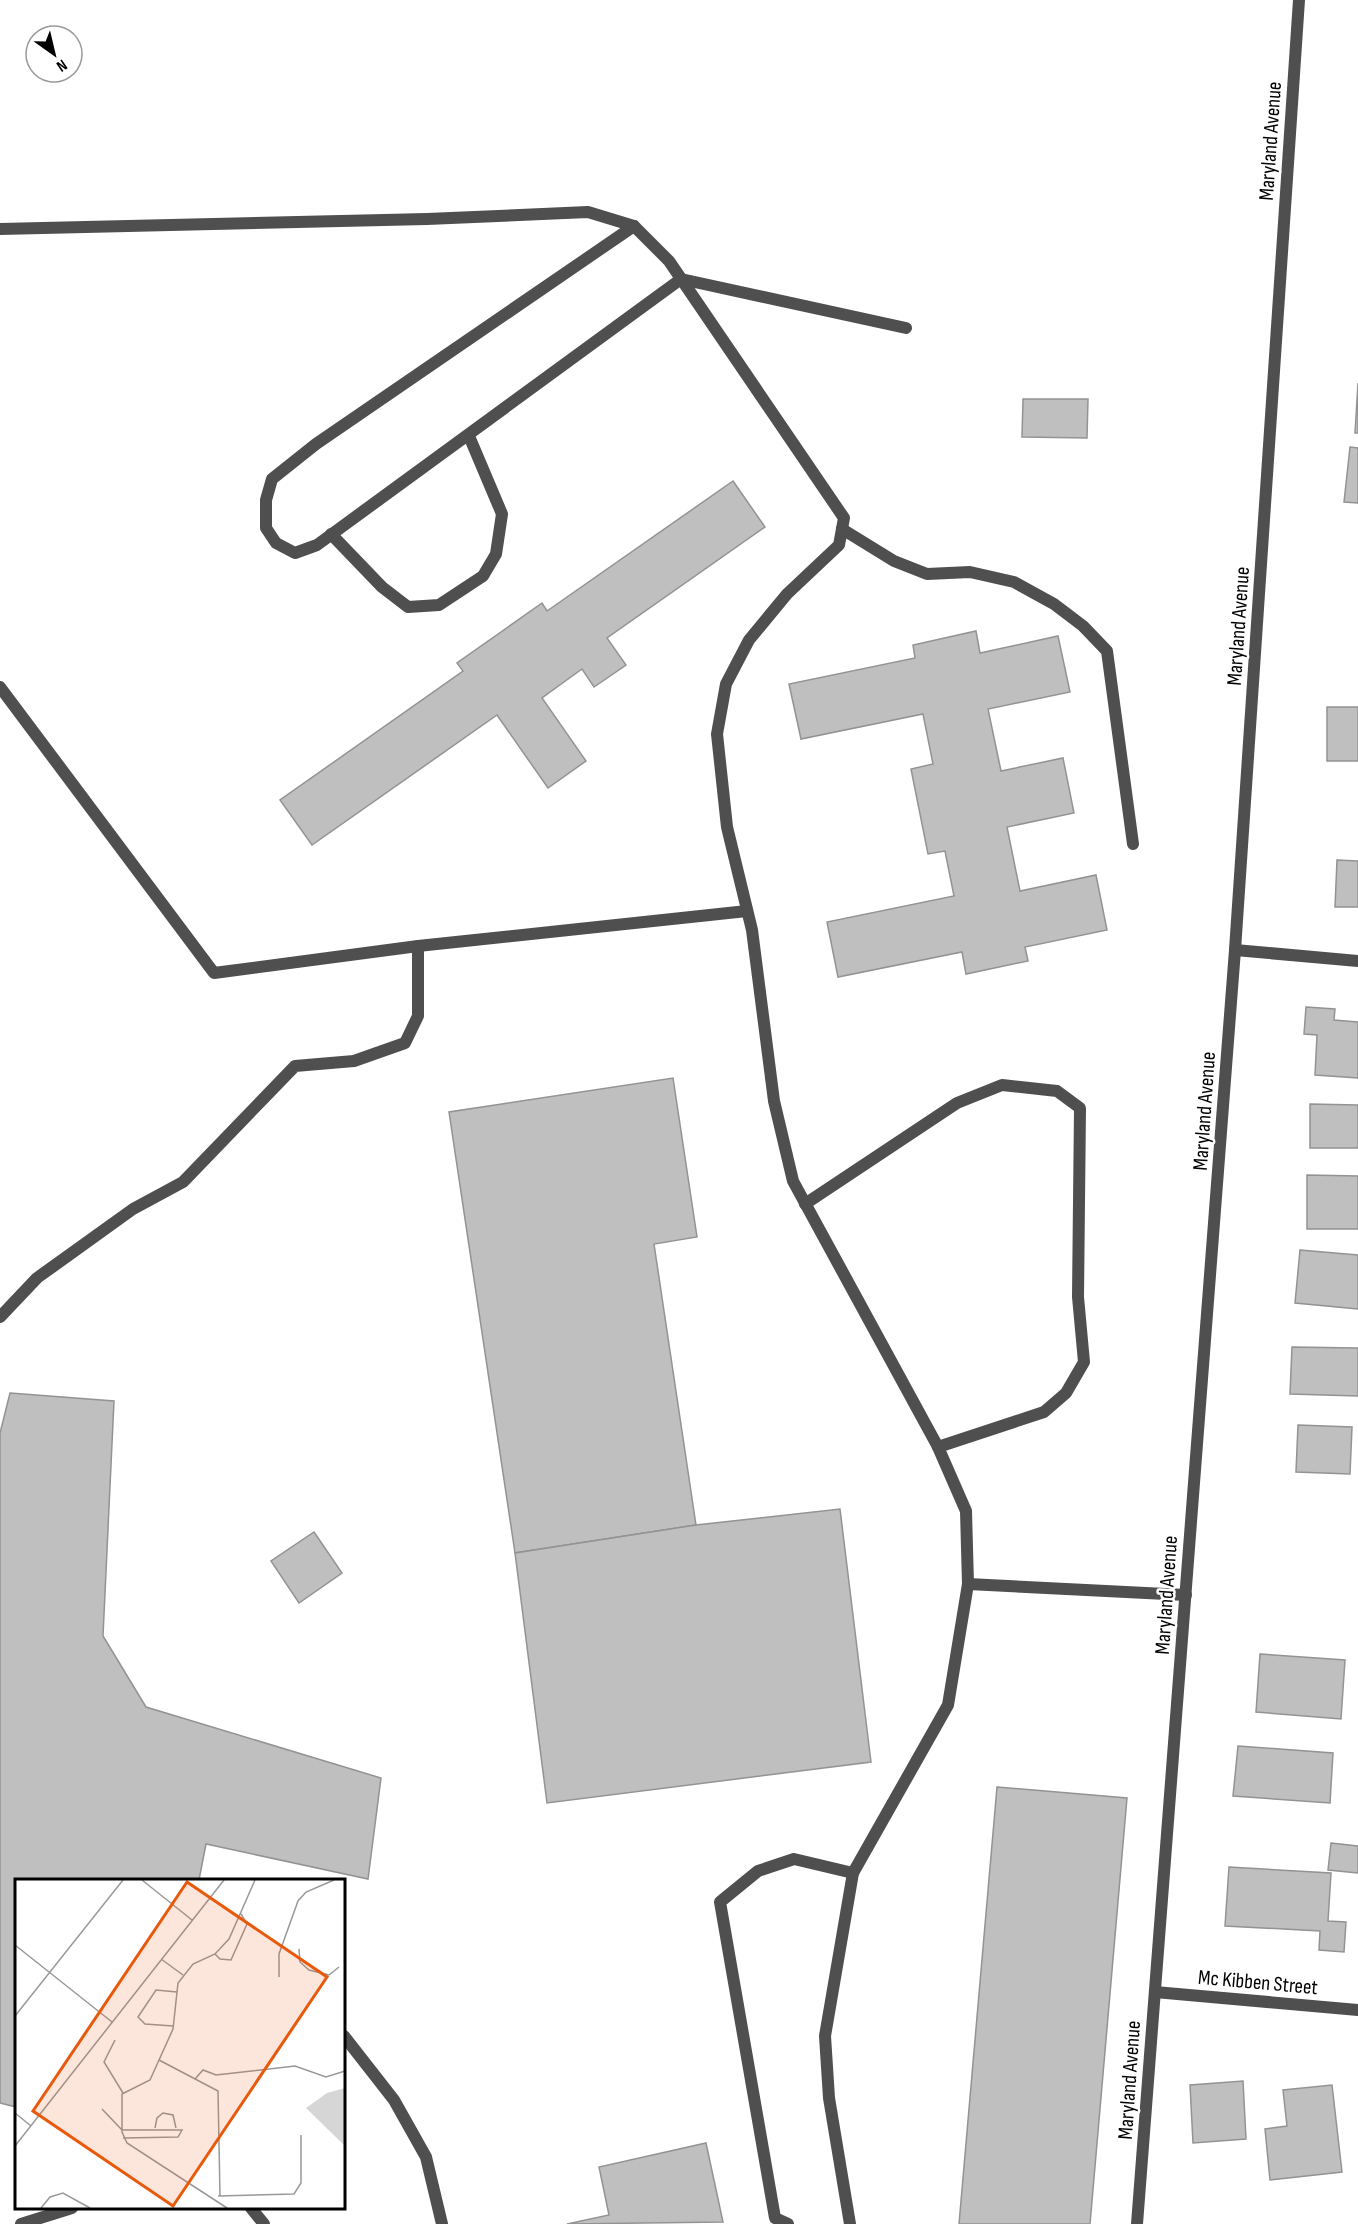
<svg xmlns="http://www.w3.org/2000/svg" width="1358" height="2224" font-family="'Sofia Sans Condensed',sans-serif">
  <rect width="100%" height="100%" fill="#fff"/>
  <g fill="#bfbfbf" stroke="#939393" stroke-width="1.5">
    <polygon points="1358,383 1358,433 1355,433"/>
    <polygon points="1023,399 1088,399 1087,438 1022,437"/>
    <polygon points="1350,447 1358,448 1358,503 1344,502"/>
    <polygon points="733,481 765,527 607,638 626,665 594,687 582,669 542,698 586,761 548,788 497,715 312,845 280,800 463,671 457,663 542,603 547,611"/>
    <polygon points="976,631 980,653 1058,636 1070,692 988,709 1001,771 1063,758 1074,813 1007,827 1020,891 1096,875 1107,930 1025,947 1028,961 966,974 962,952 838,977 827,922 954,896 945,851 928,854 911,769 933,764 923,714 801,739 789,684 915,658 913,645"/>
    <rect x="1327" y="707" width="31" height="54"/>
    <polygon points="1337,860 1358,861 1358,907 1335,907"/>
    <polygon points="1306,1007 1335,1009 1334,1020 1358,1022 1358,1078 1315,1075 1317,1035 1304,1034"/>
    <polygon points="673,1078 697,1237 654,1244 696,1525 515,1553 449,1112"/>
    <polygon points="1310,1104 1358,1105 1358,1148 1310,1148"/>
    <polygon points="1307,1175 1358,1176 1358,1229 1307,1229"/>
    <polygon points="1300,1250 1358,1255 1358,1309 1295,1303"/>
    <polygon points="1292,1347 1358,1348 1358,1396 1290,1394"/>
    <polygon points="10,1393 114,1401 103,1636 146,1707 381,1778 368,1879 206,1844 199,1880 16,1880 16,2107 0,2103 0,1433"/>
    <polygon points="1298,1425 1352,1427 1350,1474 1296,1472"/>
    <polygon points="840,1509 871,1762 547,1803 515,1553 696,1525"/>
    <polygon points="314,1532 342,1573 299,1603 271,1561"/>
    <polygon points="1260,1654 1345,1660 1341,1719 1256,1712"/>
    <polygon points="1238,1746 1333,1753 1330,1803 1233,1796"/>
    <polygon points="997,1787 1127,1798 1090,2224 959,2224"/>
    <polygon points="1331,1843 1358,1846 1358,1873 1328,1870"/>
    <polygon points="1229,1867 1331,1873 1328,1921 1346,1922 1344,1952 1319,1950 1320,1931 1225,1926"/>
    <polygon points="1243,2081 1246,2139 1193,2143 1190,2085"/>
    <polygon points="1332,2085 1342,2172 1270,2180 1265,2129 1287,2126 1283,2090"/>
    <polygon points="706,2143 723,2222 567,2224 609,2215 599,2167"/>
  </g>
  <g fill="none" stroke-linecap="round" stroke-linejoin="round">
    <g stroke="#4f4f4f" stroke-width="12">
      <polyline points="634,226 316,444 272,479 266,500 266,528 276,543 295,553 317,545 681,279 906,328"/>
      <polyline points="0,229 427,219 588,212 634,226 669,261 844,518 839,545 787,594 749,640 726,684 717,734 727,827 752,930 774,1101 793,1181 938,1447 966,1511 968,1584 948,1705 853,1873 825,2036 829,2098 850,2224"/>
      <polyline points="842,529 894,561 927,574 970,572 1014,582 1054,604 1083,626 1107,651 1133,844"/>
      <polyline points="331,534 382,587 408,607 439,605 483,576 496,554 502,514 469,436"/>
      <polyline points="0,687 214,973 418,946 747,911"/>
      <polyline points="805,1204 957,1103 1002,1085 1057,1091 1080,1108 1078,1297 1084,1362 1066,1393 1044,1412 938,1447"/>
      <polyline points="0,1317 37,1278 133,1209 183,1182 295,1066 354,1061 405,1043 418,1016 418,946"/>
      <polyline points="968,1584 1186,1595"/>
      <polyline points="344,2036 394,2100 426,2157 442,2224"/>
      <polyline points="251,2208 264,2224"/>
      <polyline points="21,2224 72,2208"/>
      <polyline points="788,2224 775,2218 720,1902 758,1871 794,1859 853,1873"/>
    </g>
    <g stroke="#4f4f4f" stroke-width="12">
      <polyline points="1235,950 1358,961"/>
      <polyline points="1155,1992 1358,2010"/>
      <polyline points="1137,2224 1235,950 1299,0"/>
    </g>
  </g>
  <g text-anchor="middle" stroke-width="5" stroke-linejoin="round" paint-order="stroke">
    <g font-size="21" fill="#000" stroke="#fff">
      <text transform="translate(1270 141) rotate(-86)" y="7">Maryland Avenue</text>
      <text transform="translate(1238 626) rotate(-86)" y="7">Maryland Avenue</text>
      <text transform="translate(1204 1111) rotate(-86)" y="7">Maryland Avenue</text>
      <text transform="translate(1166 1595) rotate(-86)" y="7">Maryland Avenue</text>
      <text transform="translate(1258 1982) rotate(5)" y="7">Mc Kibben Street</text>
      <text transform="translate(1129 2080) rotate(-86)" y="7">Maryland Avenue</text>
    </g>
  </g>
  <g transform="translate(15 1879)">
    <rect width="330" height="330" fill="#fff"/>
    <path d="M330 209V267L291 229 312 214Z" fill="#d6d6d6"/>
    <path fill="none" stroke="#999" stroke-width="1.5" d="M127 1 177 41M0 66 97 143M284 70 285 83 294 91 314 96 324 88M200 75 205 80 216 81 232 45 226 35M146 80 168 96M264 98V75L283 22 291 13 319 1M0 137 108 1M158 147 130 145 123 138 141 111 162 113M100 161 89 183 108 214M144 181 203 212 205 317M180 200 188 191 201 196 280 187 311 198 330 192M87 230 107 251H167L163 258 108 259M0 234 16 247M140 249 142 239 148 234 158 236 161 249M0 267 209 1M203 317 279 315 286 304V256M26 329 35 318 48 314 75 329M212 329 112 264 107 253V215L135 201 158 150 163 104 178 85 200 75 214 60 240 1"/>
    <path fill="#e8590c" fill-opacity="0.15" stroke="#e8590c" stroke-width="3" d="M172 3 312 98 158 327 18 232Z"/>
    <rect width="330" height="330" fill="none" stroke="#000" stroke-width="3"/>
  </g>
  <g transform="translate(54 54) rotate(146)"><circle r="28" fill="#ffffff" stroke="#999999" stroke-width="1.5"/>
  <path d="M0-4.5L10 22L0 15L-10 22Z" fill="#000000"/>
  <text y="-9" font-size="16" font-weight="bold" text-anchor="middle" fill="#000000">N</text>
  </g>
</svg>
